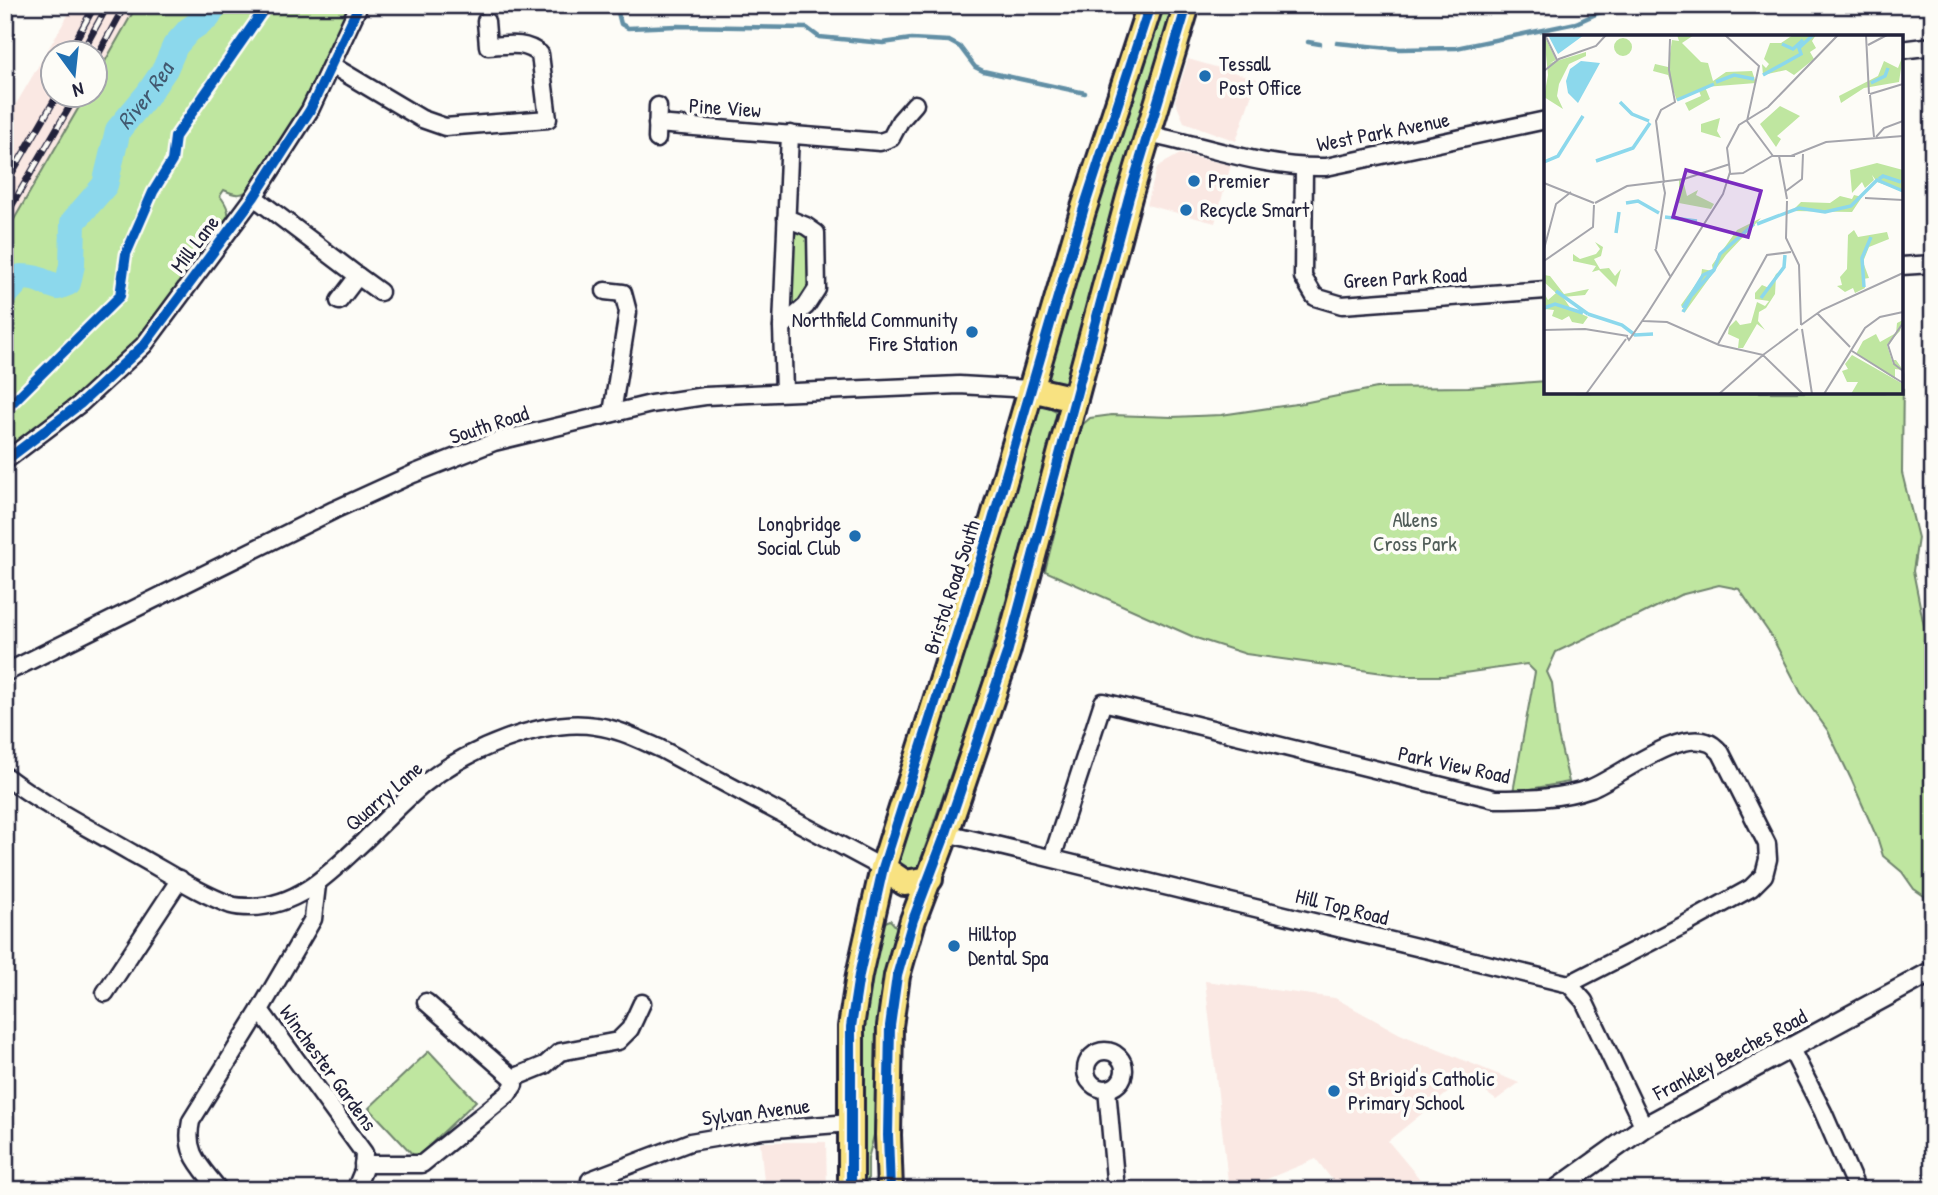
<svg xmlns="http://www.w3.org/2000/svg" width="1938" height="1195" font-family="'Patrick Hand',sans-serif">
  <rect width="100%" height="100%" fill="#fdfcf7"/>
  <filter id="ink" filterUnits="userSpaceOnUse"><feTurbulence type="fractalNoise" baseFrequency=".0143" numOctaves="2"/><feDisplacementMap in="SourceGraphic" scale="14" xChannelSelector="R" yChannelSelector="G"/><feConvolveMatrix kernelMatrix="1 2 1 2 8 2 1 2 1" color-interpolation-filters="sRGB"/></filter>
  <g filter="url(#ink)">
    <g fill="#fae8e3">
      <polygon points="74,5 137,5 95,79 94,52 52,52 52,94 86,95 5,235 5,123"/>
      <polygon points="1188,59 1257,79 1236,141 1184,122 1175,101"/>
      <polygon points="1180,154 1231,165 1215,223 1147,205 1157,167"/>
      <polygon points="1205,981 1335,998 1400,1034 1519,1083 1496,1100 1466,1078 1388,1141 1429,1190 1340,1190 1316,1159 1240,1190 1229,1190"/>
      <polygon points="760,1142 826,1142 827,1190 765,1190"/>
    </g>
    <g fill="#bfe6a0" stroke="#70846e" stroke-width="2">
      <path d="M137 5H351L305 105 252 187C243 196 236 196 224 190L220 196C227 205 231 213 226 225L153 325 116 364 5 457V235L86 95 94 94 95 79Z"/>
      <polygon points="1157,5 1181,5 1066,387 1040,379"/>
      <polygon points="792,229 809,231 813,287 799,307 791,309"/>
      <polygon points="1901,372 1903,373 1902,473 1918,538 1913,571 1930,656 1933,685 1933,919 1924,896 1914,889 1902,872 1883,856 1878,840 1852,781 1828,731 1801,693 1772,637 1739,589 1719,585 1680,595 1638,616 1621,621 1556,652 1547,672 1552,683 1558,735 1569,782 1513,792 1535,672 1527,664 1443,676 1405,676 1246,654 1196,638 1045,571 1081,426 1090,418 1112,415 1172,417 1221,415 1303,403 1377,388 1468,387 1546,381 1546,392 1901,392"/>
      <polygon points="1043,404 1060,413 980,691 916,873 907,874 892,859 1034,405"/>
      <polygon points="890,920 900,931 879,1030 874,1135 868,1159 868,1190 857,1190 859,1018 874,927"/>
      <polygon points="429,1051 476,1101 416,1158 369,1108"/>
    </g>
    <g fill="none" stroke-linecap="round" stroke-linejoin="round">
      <g stroke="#628fa5" stroke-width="4.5">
        <polyline points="616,5 621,24 628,28 677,26 807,28 819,37 883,43 911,39 949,41 960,47 975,67 983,71 1085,93"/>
        <polyline points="1308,42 1320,44"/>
        <polyline points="1337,43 1400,49 1456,48 1576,23 1598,13 1624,5"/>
      </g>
      <path stroke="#8cd8ec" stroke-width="26" id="s1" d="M5 295 21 277C39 277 41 282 58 287L68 283 72 265 73 222 105 185 118 130 148 94 165 69 175 46 189 30 208 17 215 5"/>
      <defs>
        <g id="minor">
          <polyline points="1901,50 1933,46"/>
          <path d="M333 66 422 119 445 127 548 119 540 54C524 41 508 45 488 46L486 21"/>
          <polyline points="657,124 880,142 891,138 900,121 915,104"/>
          <path d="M1147 134C1207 146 1265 169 1326 167L1546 120"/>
          <polyline points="657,139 658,106"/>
          <polyline points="1304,168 1303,277 1315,297 1342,305 1546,290"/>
          <polyline points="254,197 358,276"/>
          <polyline points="786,218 806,226 816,233 817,289 806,306 782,327 790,134"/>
          <polyline points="1901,266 1933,264"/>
          <polyline points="605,291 623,293 628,312 612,413"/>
          <polyline points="339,301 358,276 380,292"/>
          <polyline points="782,327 784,391"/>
          <polyline points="5,461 80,404 144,345 254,197 310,110 359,5"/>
          <polyline points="5,673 334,510 413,474 494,442 651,404 705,396 959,385 1031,389"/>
          <path d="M5 776C45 806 89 828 132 853 164 870 196 892 231 905 237 907 245 907 251 907 299 906 330 873 363 842 383 823 402 802 424 784 465 751 543 717 596 726 619 729 640 740 661 749L883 868"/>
          <polyline points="946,833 1569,984 1584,1001 1644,1127"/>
          <path d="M1052 858 1103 702 1495 799C1527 799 1560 799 1591 788 1620 776 1678 729 1709 743 1713 744 1718 750 1721 753L1767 844 1768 859 1764 875 1751 888 1684 925 1569 984"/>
          <polyline points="317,885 313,919 260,1010 364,1153 363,1171 355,1190"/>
          <polyline points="105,993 180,879"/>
          <polyline points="1791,1049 1823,1112 1857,1190"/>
          <circle cx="1105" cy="1070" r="19"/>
          <polyline points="513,1078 545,1065 560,1052 618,1041 630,1029 642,1003"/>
          <polyline points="1107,1089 1116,1190"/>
          <polyline points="363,1164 422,1164 508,1094 514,1085 513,1078 426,1002"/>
          <polyline points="590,1180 690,1142 762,1130 850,1123"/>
          <path d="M219 1190C200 1165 184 1154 191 1121L260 1010"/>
        </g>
        <polyline id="tertiary" points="1556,1190 1644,1127 1933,971"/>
        <g id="trunk">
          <polyline points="1031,389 1075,399"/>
          <polyline points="883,868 905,883 930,879"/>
          <polyline points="851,1190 851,1027 859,975 883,868 990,530 1083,211 1150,5"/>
          <polyline points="890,1190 888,1135 890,1026 897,976 913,920 946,833 1007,653 1129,197 1187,5"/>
        </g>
      </defs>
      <use href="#minor" stroke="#22223b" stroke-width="21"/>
      <use href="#tertiary" stroke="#22223b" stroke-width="24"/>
      <use href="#trunk" stroke="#22223b" stroke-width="30"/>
      <use href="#minor" stroke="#fdfcf7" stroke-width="16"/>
      <use href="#tertiary" stroke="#fdfcf7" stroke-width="19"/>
      <use href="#trunk" stroke="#f8e281" stroke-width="24"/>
      <defs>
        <g id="rail">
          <polyline points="69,52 95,5"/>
          <polyline points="82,52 108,5"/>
          <polyline points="94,62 125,5"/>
          <polyline points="5,185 58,94"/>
          <polyline points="5,217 77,94"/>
        </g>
      </defs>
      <use href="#rail" stroke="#22223b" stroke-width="7"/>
      <use href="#rail" stroke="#fdfcf7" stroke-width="4.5" stroke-dasharray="13" stroke-linecap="butt"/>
      <defs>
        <g id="cycleway">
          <polyline points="5,410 120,296 126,254 153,192 172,161 175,137 267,5"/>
          <polyline points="5,461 80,404 144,345 254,197 310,110 359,5"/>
          <polyline points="851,1190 851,1027 859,975 883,868 990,530 1083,211 1150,5"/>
          <polyline points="890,1190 888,1135 890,1026 897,976 913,920 946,833 1007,653 1129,197 1187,5"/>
        </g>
      </defs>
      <use href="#cycleway" stroke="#fdfcf7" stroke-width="15"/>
      <use href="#cycleway" stroke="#0057b8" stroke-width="10"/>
    </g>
  </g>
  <g fill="#1f6fb2" stroke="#fdfcf7" stroke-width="2.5">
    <circle cx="1205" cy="76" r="7"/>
    <circle cx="1194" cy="181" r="7"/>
    <circle cx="1186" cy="210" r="7"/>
    <circle cx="972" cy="332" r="7"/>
    <circle cx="855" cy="536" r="7"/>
    <circle cx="954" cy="946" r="7"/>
    <circle cx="1334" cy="1091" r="7"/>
  </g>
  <g text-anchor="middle" stroke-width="7" stroke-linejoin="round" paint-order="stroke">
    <g font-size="21" fill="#22223b" stroke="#fdfcf7" text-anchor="start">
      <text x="1219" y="71">Tessall<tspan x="1219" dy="24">Post Office</tspan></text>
      <text x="1208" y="188">Premier</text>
      <text x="1200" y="217">Recycle Smart</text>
      <text x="958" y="327" text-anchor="end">Northfield Community<tspan x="958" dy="24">Fire Station</tspan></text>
      <text x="841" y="531" text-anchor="end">Longbridge<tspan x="841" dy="24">Social Club</tspan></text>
      <text x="968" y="941">Hilltop<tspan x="968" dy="24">Dental Spa</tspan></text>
      <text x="1348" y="1086">St Brigid's Catholic<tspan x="1348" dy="24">Primary School</tspan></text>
    </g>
    <g font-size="21" fill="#22223b" stroke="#fdfcf7">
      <text transform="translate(725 108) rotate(4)" y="7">Pine View</text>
      <text transform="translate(1383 132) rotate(-11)" y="7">West Park Avenue</text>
      <text transform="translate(195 244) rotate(-53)" y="7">Mill Lane</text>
      <text transform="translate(1405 278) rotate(-3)" y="7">Green Park Road</text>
      <text transform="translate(489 425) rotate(-18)" y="7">South Road</text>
      <text transform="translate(952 587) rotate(-72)" y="7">Bristol Road South</text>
      <text transform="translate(1454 765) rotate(12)" y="7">Park View Road</text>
      <text transform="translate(384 796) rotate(-41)" y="7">Quarry Lane</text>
      <text transform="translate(1342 907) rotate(14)" y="7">Hill Top Road</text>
      <text transform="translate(1730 1055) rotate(-28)" y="7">Frankley Beeches Road</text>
      <text transform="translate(328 1068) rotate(54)" y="7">Winchester Gardens</text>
      <text transform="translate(756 1112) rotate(-7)" y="7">Sylvan Avenue</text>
    </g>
    <g font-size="21" fill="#515d59" stroke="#fdfcf7">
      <text x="1415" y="527">Allens<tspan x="1415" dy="24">Cross Park</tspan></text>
    </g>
    <g font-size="23" font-style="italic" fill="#425970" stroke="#fdfcf7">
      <text dy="8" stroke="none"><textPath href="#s1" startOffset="284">River Rea</textPath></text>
    </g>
  </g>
  <g transform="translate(1544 35)">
    <rect width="359" height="359" fill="#fdfcf7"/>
    <path d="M0 0 12 25 6 28 42 17V21L25 29 15 49 13 61 19 74 0 62 4 40ZM133 0H150L138 8 157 27 164 28 169 46 182 37 208 36 212 48 161 52 166 64 145 76 141 68 157 61 155 56 133 66 124 40 109 36 111 29 124 32 128 5 135 6ZM249 0H272L268 6 272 13 266 17 270 24 250 40 242 35 219 40 218 29 222 33 225 29 220 24 226 8H237ZM70 12a9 9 0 1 1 18 0a9 9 0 1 1-18 0ZM359 20 355 47 320 53 297 68 295 61 334 41 340 26 354 33ZM236 71 256 81 233 101 237 104 232 112 216 89ZM176 83 173 96 177 103 157 97V89ZM333 128 359 135V156L333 147 328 140 330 145 321 153 318 147 308 158 306 135ZM135 145H139L143 161 154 155 152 160 170 169 167 174 135 168ZM310 160 318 162 308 177 248 176 257 167 286 168 296 161 308 164ZM217 183 182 220 141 277 137 270 157 242 158 234 169 236 168 230 193 195ZM310 195 314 202 343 197 345 204 325 212 319 227 325 243 319 244 321 253 311 258 309 253 301 257 293 251 298 250 296 242 303 234 304 200ZM51 207 59 212 57 221 50 224 56 234 65 233 71 241 77 234 72 252 55 235 48 237 52 231 29 226V219L36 224 52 219 56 214ZM242 232 232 242 231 259 222 273 215 277 214 286 221 295 213 289 199 313H194L195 304 184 299 185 292 192 285 196 290 207 288 213 267 221 271 225 266 211 264V258L218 250 225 253 232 239ZM0 240 6 241 20 259 45 254 41 260 19 262 27 274 44 282 39 289 28 287 25 281 18 285 8 281 10 275 0 274V258L4 265 12 258 0 247ZM359 285 356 296 343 310 349 329 350 325H352L359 335 351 334V344L312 319 319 306 332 299 336 307 352 298 353 288ZM308 320 359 349 358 359H307L314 347H303L298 336 304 334 301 329Z" fill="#bfe6a0"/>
    <path d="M4 0H40L14 19ZM37 26 56 28 34 68 24 58 22 46 26 34Z" fill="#8cd8ec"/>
    <path fill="none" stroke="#8cd8ec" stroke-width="3.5" d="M238 9 249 14 259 5M219 40 257 19 255 13 269 0M172 47 190 40 210 44M327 48 341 41 344 33M133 65 170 49M76 67 88 79 105 86M52 126 89 113 106 88M0 127 14 121 39 81M335 144 339 141 357 147M82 168 94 166 115 178M121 182 153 186M213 189 255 173 281 177 307 171 333 145 359 156M72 198 75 177M320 252 318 223 327 202M12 256 44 279M217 263 240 232 241 220M0 273 11 269 39 278M139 273 159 240 170 235M139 277 147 261 170 235 176 219 210 189M44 279 78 290 91 300 109 299"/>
    <path fill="none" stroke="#a5a5ac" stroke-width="2" d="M1 0 13 25M181 0 215 31 203 86 229 121M322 0 325 59M324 10 343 0M0 36 15 24 52 11 62 0M326 59 359 49M326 60 330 102M332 102 340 93 359 86M228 121H251M235 121 243 164M247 121 282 107 359 101M185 139 199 138 228 121M0 148 50 168M120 148 112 86 117 75 131 67 125 35 126 4M242 156 258 144 259 119M321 163 359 165M243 166 242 203 255 230 257 290M51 168 83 151 140 144 186 129M0 214 12 169 27 157M111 214 126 241M112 214 121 158 119 148M0 226 49 192 50 170M273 278 306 312M99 286 123 287 175 310 219 320 254 294M359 288 344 310 350 329 359 336M257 290 278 275 359 238M258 294 268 359M0 295 41 294 84 301M83 302 85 305 103 279 179 159 186 137 183 113 195 90 224 72 294 0M174 309 223 220 247 217M308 316 359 348M42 359 82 304M175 359 219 320 259 359M280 359 321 293 336 282 359 277"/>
    <path fill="#7b2cbf" fill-opacity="0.15" stroke="#7b2cbf" stroke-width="3.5" d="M142 135 217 156 204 202 129 182Z"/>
    <rect width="359" height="359" fill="none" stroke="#22223b" stroke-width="3.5"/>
  </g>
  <rect width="1938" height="1195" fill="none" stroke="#fdfcf7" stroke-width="28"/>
  <rect x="14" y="14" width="1910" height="1167" fill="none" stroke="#22223b" stroke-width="2.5" filter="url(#ink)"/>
  <g transform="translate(74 74) rotate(165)"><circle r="33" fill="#fdfcf7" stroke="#a5a5ac" stroke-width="2"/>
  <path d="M0-5L12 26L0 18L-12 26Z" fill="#1f6fb2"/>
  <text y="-10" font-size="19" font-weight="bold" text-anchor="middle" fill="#22223b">N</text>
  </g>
</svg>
